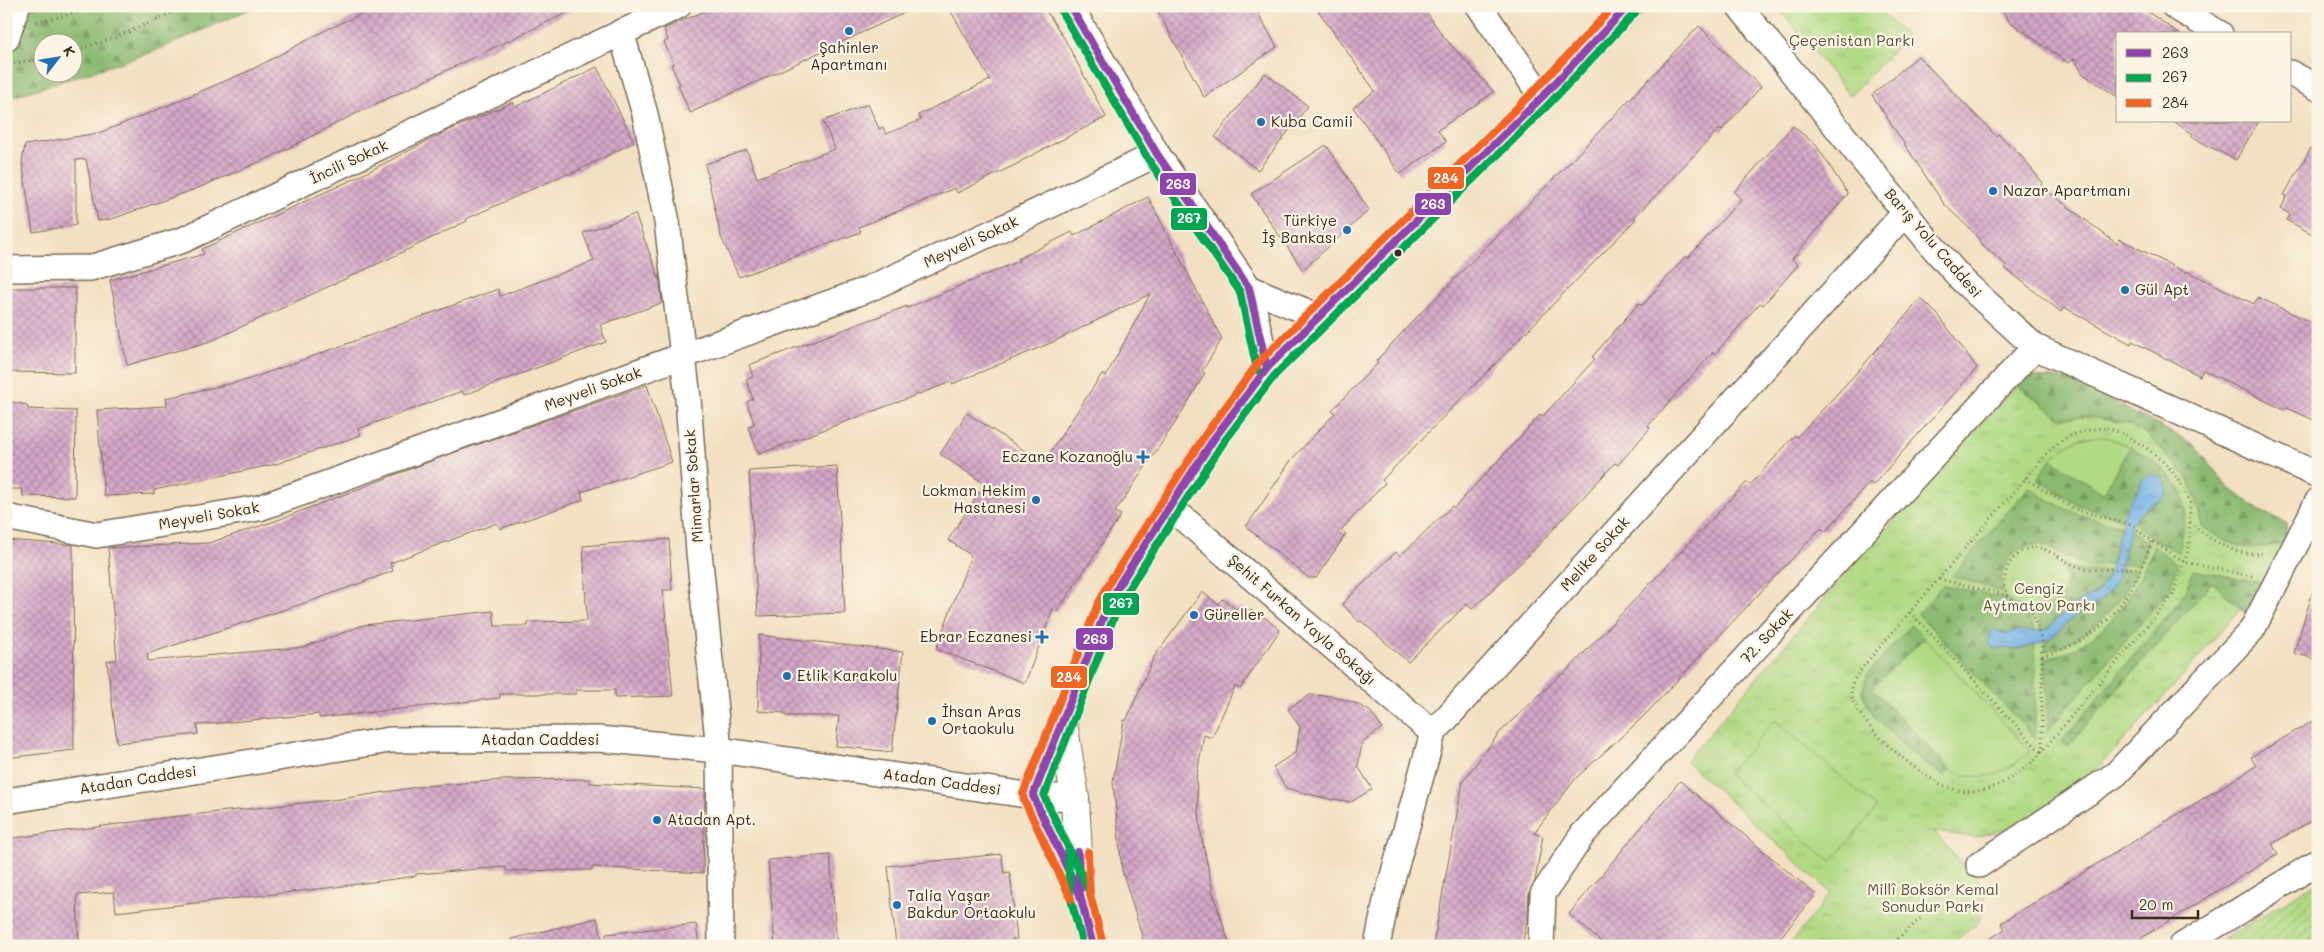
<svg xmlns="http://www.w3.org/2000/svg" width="2324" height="952" font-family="Mali,sans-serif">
  <defs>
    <pattern id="grass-tufts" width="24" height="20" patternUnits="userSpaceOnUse" patternTransform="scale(1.25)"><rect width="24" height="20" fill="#b1da85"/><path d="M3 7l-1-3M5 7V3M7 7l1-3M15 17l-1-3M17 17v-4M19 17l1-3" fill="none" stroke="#99bb72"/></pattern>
    <pattern id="forest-firs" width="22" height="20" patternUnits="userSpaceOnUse" patternTransform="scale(1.25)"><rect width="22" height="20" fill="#8cba72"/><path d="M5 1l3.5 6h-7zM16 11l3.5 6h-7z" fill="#74975d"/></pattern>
    <pattern id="garden-furrows" width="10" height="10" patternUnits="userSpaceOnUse" patternTransform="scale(1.25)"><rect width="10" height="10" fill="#b1da85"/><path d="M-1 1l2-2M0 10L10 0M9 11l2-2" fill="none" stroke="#99bb72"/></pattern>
    <pattern id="water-ripples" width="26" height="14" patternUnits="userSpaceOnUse" patternTransform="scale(1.25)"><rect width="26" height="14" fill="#75b2e7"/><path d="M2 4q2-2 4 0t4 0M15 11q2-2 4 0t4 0" fill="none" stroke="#6191bb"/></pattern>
    <pattern id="building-cross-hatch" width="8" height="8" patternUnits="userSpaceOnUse" patternTransform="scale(1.25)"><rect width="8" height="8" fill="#d5a7c9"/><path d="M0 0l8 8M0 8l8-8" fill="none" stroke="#ae88a3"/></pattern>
  </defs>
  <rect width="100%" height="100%" fill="#fcf5e5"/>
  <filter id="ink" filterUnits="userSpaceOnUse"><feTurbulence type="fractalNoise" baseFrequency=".02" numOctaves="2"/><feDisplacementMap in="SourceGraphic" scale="10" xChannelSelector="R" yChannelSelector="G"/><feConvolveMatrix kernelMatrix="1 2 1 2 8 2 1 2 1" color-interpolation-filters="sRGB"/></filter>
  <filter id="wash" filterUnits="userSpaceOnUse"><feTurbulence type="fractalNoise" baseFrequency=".0096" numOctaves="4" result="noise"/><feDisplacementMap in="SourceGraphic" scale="20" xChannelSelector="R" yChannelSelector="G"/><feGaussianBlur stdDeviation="1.12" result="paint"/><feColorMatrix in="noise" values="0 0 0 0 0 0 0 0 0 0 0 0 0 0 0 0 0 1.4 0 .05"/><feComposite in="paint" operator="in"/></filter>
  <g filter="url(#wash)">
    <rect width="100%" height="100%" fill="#f3e0c2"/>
    <g fill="url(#grass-tufts)" stroke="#768252">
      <polygon points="1777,6 1874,6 1907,36 1850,96"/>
      <polygon points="2031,377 2070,379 2193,444 2228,487 2260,511 2286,523 2286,544 2252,618 2240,608 2181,678 2091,776 2019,824 1997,832 1975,837 1934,832 1988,891 1978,923 1948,946 1788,946 1831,893 1686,761 1862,555 2017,385"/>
    </g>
    <g fill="url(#forest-firs)" stroke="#647248" fill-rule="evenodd">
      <path d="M6 6H257L153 52 6 99ZM42 42H72V72H42Z"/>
      <polygon points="2031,377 2070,379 2193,444 2228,487 2260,511 2286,523 2286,544 2248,549 2220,539 2202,526 2200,512 2189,480 2147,434 2125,423 2090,417 2061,418 2017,385"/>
      <path d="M2131 447C2154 461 2184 479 2185 510 2186 524 2181 539 2179 553L2154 539 2133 522C2143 509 2156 504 2166 493V483C2142 491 2130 492 2123 519L2081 506 2037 479 2051 459 2103 493Z"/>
      <path d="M2029 487C2060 510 2084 517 2121 526L2111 564 2088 566 2066 557 2049 547 2040 544 2027 546 2018 550 2010 557 2004 567 2001 578 2003 592 1952 576Z"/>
      <polygon points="2129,530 2148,542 2140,564 2120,565"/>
      <path d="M2154 546 2177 564 2170 589 2049 729 2045 660C2105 643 2131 601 2154 546Z"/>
      <path d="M2063 565 2079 571H2109C2102 597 2087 595 2070 608 2060 615 2054 626 2042 631L2039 619 2032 609C2059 609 2073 592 2063 565Z"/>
      <path d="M2138 570C2116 608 2091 639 2045 651L2046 640 2052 637 2078 613 2099 602 2117 578 2119 571Z"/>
      <polygon points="2193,570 2269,584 2252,618 2212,582 2068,746 2061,742 2181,599 2189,583"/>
      <polygon points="1943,585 2007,599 2027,615 2036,632 2016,631 2008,634 2001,631 1994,648 2019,649 2035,644 2035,738 1918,614"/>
      <polygon points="1911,625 1924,638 1872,688 1951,770 1944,776 1914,755 1875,718 1862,693 1868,674"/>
    </g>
    <polygon fill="url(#garden-furrows)" stroke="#768252" points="2318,881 2318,946 2213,946"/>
    <g fill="#b1da85" stroke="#768252">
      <path d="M2092 437H2107L2131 447 2103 493 2051 459C2063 447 2075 438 2092 437Z"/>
      <path d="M1924 638 2030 751C2007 773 1982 785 1951 770L1872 688Z"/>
      <polygon points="1775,720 1877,808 1831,862 1728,774"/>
    </g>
    <polygon fill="url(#water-ripples)" stroke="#586e82" points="2150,474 2159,476 2163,479 2166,483 2166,493 2161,501 2152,503 2143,510 2131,525 2117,578 2109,592 2099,602 2078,613 2052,637 2042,642 2019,649 1994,648 1989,645 1990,633 1994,630 2008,634 2016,631 2042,631 2049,628 2070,607 2097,593 2108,577 2124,515 2131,499 2138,492 2142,479"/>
    <g id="blocks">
      <g fill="url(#building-cross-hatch)">
        <polygon points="378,6 581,6 351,116 271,157 198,188 112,219 98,221 86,159 76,160 76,225 33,232 22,162 25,145 99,133 157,110 251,70 326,30"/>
        <polygon points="716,6 919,6 690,113 678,85 680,84 671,65 674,64 664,42 668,40 664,29"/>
        <polygon points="948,6 1043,6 1064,38 1106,117 1021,161 1021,162 957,193 955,188 859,227 861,232 739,277 721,237 705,164 747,150 757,178 835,149 823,121 868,104 879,129 883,127 886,134 921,120 918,115 990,80"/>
        <polygon points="1155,6 1254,6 1277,47 1204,97"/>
        <polygon points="1315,6 1422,6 1443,36 1494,92 1438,130 1446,142 1400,174 1353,107 1375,91"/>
        <polygon points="2000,6 2139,6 2180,34 2118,34 2118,97 2083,74 2074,59 2068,63 2009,21"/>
        <polygon points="1699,26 1761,87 1721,131 1719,129 1634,218 1636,219 1382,480 1385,483 1341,530 1346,534 1316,578 1309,578 1246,527 1292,459 1335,413 1332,410 1378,363 1376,361 1413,321 1574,158"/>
        <polygon points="1918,56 1996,136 1998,134 2018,152 2043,183 2041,186 2117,244 2120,239 2186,273 2187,271 2254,304 2258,297 2318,326 2318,422 2285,407 2284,410 2203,370 2200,376 2132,341 2131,344 2064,307 2061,312 2005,268 2007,266 1983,245 1974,233 1944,204 1872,95"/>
        <polygon points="597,67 634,142 569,175 568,173 466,219 467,221 388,259 211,341 127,365 110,280 204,254 202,249 358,177 445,132 513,102 515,107"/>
        <polygon points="1265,73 1308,106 1258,170 1215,137"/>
        <polygon points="2173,121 2259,121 2236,160 2201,142 2192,136 2193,134"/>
        <polygon points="1793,126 1816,145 1848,194 1792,259 1798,265 1763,305 1760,303 1715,354 1713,352 1648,426 1650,428 1618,465 1615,463 1531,553 1472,609 1467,604 1408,662 1361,621 1359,622 1342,604 1396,552 1400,556 1452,506 1454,508 1541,414 1543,416 1595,359 1592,357 1639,303 1642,306 1686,256 1688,258 1741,199 1734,192"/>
        <polygon points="2318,136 2318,237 2286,220 2290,214 2281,209 2287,196 2284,195"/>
        <polygon points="1326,145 1369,210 1303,270 1251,194"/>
        <polygon points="1148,197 1222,339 1202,371 1205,373 1179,417 1115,512 1121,515 1057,612 1053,609 1025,683 936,649 971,555 948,540 985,484 940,454 967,413 1043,463 1102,374 1106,376 1150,294 1053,342 952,384 951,382 759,454 748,427 754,424 747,402 753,399 746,379 753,377 749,365 907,306 907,308 1019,261 1018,259 1072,232 1074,236"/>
        <polygon points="635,214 660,281 662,303 600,325 606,342 464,395 462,391 358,429 361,435 276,464 154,490 154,494 104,496 97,410 167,406 166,398 247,380 498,289 500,296 594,261 583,233"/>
        <polygon points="6,288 75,288 75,373 6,372"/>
        <polygon points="1921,298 1939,316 1977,368 1873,485 1870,482 1825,532 1821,528 1642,718 1576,778 1534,833 1543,836 1535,881 1529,893 1528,915 1522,946 1433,946 1463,781 1500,732 1563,673 1564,674 1747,482 1750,485 1795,435 1797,437 1860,369"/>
        <polygon points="647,385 672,462 581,492 583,500 500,529 497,523 443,543 390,563 393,571 314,600 147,654 148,661 304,647 364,625 493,611 495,626 528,626 528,622 587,621 583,546 669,539 672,590 663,590 673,696 615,698 615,690 576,690 576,694 500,694 500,698 319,718 319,714 197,725 198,734 117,743 107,661 117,660 108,548 209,543 275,521 439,458"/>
        <polygon points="6,401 27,405 28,409 76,411 75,497 23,496 22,489 6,489"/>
        <polygon points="837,466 845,613 758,616 749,471"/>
        <polygon points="6,540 73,545 74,750 6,758"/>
        <polygon points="2313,591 2318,591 2318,660 2294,653"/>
        <polygon points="1202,592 1218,604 1222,599 1238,610 1240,607 1248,613 1250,610 1261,617 1262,615 1280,630 1240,689 1235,686 1212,738 1204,735 1196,779 1201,834 1213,893 1230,946 1145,946 1122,870 1113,781 1124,720 1126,721 1154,657"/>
        <polygon points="759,635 903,652 892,752 836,746 839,716 785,716 785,713 758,711"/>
        <polygon points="1310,695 1333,696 1355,703 1370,711 1382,728 1362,743 1358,766 1372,789 1351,802 1334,799 1332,800 1286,788 1273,767 1296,752 1300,727 1288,709"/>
        <polygon points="2318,718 2318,817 2272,844 2278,854 2128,946 1978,946 2005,929 2001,923 2256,766 2251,757"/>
        <polygon points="590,779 590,783 705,789 703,873 592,867 592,870 506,871 506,867 416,874 416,876 336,887 116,912 114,892 77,895 79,946 6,946 6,839 171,817 341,799 424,786 504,780"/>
        <polygon points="1680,781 1816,895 1773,946 1606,946 1569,914"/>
        <polygon points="1001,854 1004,873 1010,872 1017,939 1012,939 1012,946 896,946 888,866"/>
        <polygon points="830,855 837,946 775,946 768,860"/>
        <polygon points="597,918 604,946 513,946 512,939"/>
        <polygon points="696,924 699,946 607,946 606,934"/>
      </g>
    </g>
  </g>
  <g filter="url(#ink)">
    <use href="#blocks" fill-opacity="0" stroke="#7b6a57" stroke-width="1"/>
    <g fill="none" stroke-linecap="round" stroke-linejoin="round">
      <defs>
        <g id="minor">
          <polyline points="1070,6 1157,154 1249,288 1267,368"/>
          <polyline points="1479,6 1542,97"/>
          <polyline points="1739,6 1933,247 1963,281 2035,347 2318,475"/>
          <polyline points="2174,6 2220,34"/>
          <polyline points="621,32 645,114 667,222 688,398 699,552 719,750 721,946"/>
          <polyline points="6,39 17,6"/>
          <polyline points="2290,73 2318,88"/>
          <polyline points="6,269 90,268 183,240 678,6"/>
          <polyline points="1249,288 1317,316"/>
          <polyline points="1170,507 1433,733"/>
          <polyline points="6,517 97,535 259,508 866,290 1009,225 1157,154"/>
          <polyline points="6,801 390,740 598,739 719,750 1033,796 1075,798"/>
          <polyline points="1979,865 2116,774 2252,630 2318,501"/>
          <polyline points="1377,946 1386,901 1433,733 1905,213"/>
          <polyline points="1541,946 1543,894 1583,834 2035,347"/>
          <polyline points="2182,946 2318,862"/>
        </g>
        <g id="major">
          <polyline points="1063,722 1075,798 1080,895 1093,946"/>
          <polyline points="1080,895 1033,796 1106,610 1120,583 1215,437 1267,368 1542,97 1628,6"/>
        </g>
      </defs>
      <use href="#minor" stroke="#7b6a57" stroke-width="28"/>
      <use href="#major" stroke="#7b6a57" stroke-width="30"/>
      <g stroke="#7b6a57" stroke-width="3" stroke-dasharray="1 4" stroke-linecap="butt">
        <polyline points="37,22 104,6"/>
        <polyline points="72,51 117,37 187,6"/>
        <polyline points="9,64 42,59"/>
        <path d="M2107 428 2124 434 2145 447 2168 466 2183 487 2190 503 2189 547 2173 595 2034 761C2016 775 1991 794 1966 791 1960 791 1952 789 1947 787 1921 777 1852 721 1851 692 1850 680 1865 665 1872 656L2051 449C2067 434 2085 429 2107 428Z"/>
        <polyline points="2025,478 2074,509 2131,525 2152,541 2185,562 2255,577"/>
        <path d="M2190 522C2215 543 2232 555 2265 554"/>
        <polyline points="1939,579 2009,596"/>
        <polyline points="1910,612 2041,752"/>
        <path d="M2042 656C2105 639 2130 600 2152 541"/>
        <path d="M2042 752V642L2032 613C2017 603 1999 597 2006 573 2008 564 2013 557 2021 552 2045 537 2061 565 2084 568 2102 571 2123 568 2142 568"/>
        <polyline points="1890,946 1921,918"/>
      </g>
      <use href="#minor" stroke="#fff" stroke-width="25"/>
      <use href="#major" stroke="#fff" stroke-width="28"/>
      <defs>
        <g id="bus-1">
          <polyline points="1070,6 1157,154 1249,288 1267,368"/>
          <polyline points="1078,852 1080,895 1093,946"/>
          <polyline points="1080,895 1033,796 1106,610 1120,583 1215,437 1267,368 1542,97 1628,6"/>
        </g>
        <g id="bus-2">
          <polyline points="1061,11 1148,159 1240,292 1257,370"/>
          <polyline points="1068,852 1070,896 1083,946"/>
          <polyline points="1089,891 1044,796 1115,614 1129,588 1223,443 1275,375 1549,104 1635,13"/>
        </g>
        <g id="bus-3">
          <polyline points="1088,852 1090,894 1103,944"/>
          <polyline points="1071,899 1024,800 1023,794 1097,606 1112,578 1207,432 1259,362 1535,90 1614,6"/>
        </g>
      </defs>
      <use href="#bus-1" stroke="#fcf5e5" stroke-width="11"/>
      <use href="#bus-2" stroke="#fcf5e5" stroke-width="11"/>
      <use href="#bus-3" stroke="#fcf5e5" stroke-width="11"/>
      <use href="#bus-1" stroke="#8e44ad" stroke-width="8"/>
      <use href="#bus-2" stroke="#00a651" stroke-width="8"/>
      <use href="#bus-3" stroke="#f26522" stroke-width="8"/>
    </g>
  </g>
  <g fill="#1f6fb2" stroke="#fcf5e5" stroke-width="2">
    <circle cx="849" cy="31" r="5"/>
    <circle cx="1261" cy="122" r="5"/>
    <circle cx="1993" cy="191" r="5"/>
    <circle cx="1347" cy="230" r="5"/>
    <circle cx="2125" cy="290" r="5"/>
    <path d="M1140.5 449.5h5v5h5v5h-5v5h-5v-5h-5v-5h5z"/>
    <circle cx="1036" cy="500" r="5"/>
    <circle cx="1194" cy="615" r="5"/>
    <path d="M1039.5 629.5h5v5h5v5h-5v5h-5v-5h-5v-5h5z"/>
    <circle cx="787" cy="676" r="5"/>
    <circle cx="932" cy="721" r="5"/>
    <circle cx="657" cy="820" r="5"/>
    <circle cx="897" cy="905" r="5"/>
  </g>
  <circle fill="#3b2a1e" stroke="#fcf5e5" stroke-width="2" cx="1398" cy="253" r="4.5"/>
  <g text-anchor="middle" stroke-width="4.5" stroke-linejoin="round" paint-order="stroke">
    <g font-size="15" fill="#585638" stroke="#fcf5e5">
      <text x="1852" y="46">Çeçenistan Parkı</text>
      <text x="2039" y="594">Cengiz<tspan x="2039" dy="17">Aytmatov Parkı</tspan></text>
      <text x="1933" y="895">Millî Boksör Kemal<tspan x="1933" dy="17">Sonudur Parkı</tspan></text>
    </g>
    <g font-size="15" fill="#3b2a1e" stroke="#fcf5e5" text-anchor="start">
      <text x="849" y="53" text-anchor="middle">Şahinler<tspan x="849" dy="17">Apartmanı</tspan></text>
      <text x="1271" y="127">Kuba Camii</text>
      <text x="2003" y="196">Nazar Apartmanı</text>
      <text x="1337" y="226" text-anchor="end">Türkiye<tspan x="1337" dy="17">İş Bankası</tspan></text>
      <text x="2135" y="295">Gül Apt</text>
      <text x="1133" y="462" text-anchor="end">Eczane Kozanoğlu</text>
      <text x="1026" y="496" text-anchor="end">Lokman Hekim<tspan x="1026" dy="17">Hastanesi</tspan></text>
      <text x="1204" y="620">Güreller</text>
      <text x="1032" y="642" text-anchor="end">Ebrar Eczanesi</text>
      <text x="797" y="681">Etlik Karakolu</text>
      <text x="942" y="717">İhsan Aras<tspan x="942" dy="17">Ortaokulu</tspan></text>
      <text x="667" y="825">Atadan Apt.</text>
      <text x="907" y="901">Talia Yaşar<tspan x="907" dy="17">Bakdur Ortaokulu</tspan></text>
    </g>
    <g font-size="15" fill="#3b2a1e" stroke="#fcf5e5">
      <text transform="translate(349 162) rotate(-25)" y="5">İncili Sokak</text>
      <text transform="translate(971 242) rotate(-25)" y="5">Meyveli Sokak</text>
      <text transform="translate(1933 243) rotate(49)" y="5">Barış Yolu Caddesi</text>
      <text transform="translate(593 389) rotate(-20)" y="5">Meyveli Sokak</text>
      <text transform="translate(694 486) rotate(-94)" y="5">Mimarlar Sokak</text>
      <text transform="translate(209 516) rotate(-10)" y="5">Meyveli Sokak</text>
      <text transform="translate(1595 554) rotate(-48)" y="5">Melike Sokak</text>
      <text transform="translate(1302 620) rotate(41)" y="5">Şehit Furkan Yayla Sokağı</text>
      <text transform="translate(1767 636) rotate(-47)" y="5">72. Sokak</text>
      <text x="540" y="745">Atadan Caddesi</text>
      <text transform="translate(138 780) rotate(-9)" y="5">Atadan Caddesi</text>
      <text transform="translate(942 782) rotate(8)" y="5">Atadan Caddesi</text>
    </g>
  </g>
  <g stroke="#fcf5e5" stroke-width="2">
    <rect x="1427" y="166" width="38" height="24" rx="5" fill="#f26522"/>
    <rect x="1159" y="172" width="38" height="24" rx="5" fill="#8e44ad"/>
    <rect x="1414" y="192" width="38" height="24" rx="5" fill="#8e44ad"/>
    <rect x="1170" y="207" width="38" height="24" rx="5" fill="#00a651"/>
    <rect x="1102" y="592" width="38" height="24" rx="5" fill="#00a651"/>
    <rect x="1075" y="627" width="39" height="24" rx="5" fill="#8e44ad"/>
    <rect x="1050" y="665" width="38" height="24" rx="5" fill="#f26522"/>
  </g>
  <g font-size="14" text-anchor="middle" font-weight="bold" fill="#fff">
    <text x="1446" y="183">284</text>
    <text x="1178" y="189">263</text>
    <text x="1433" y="209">263</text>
    <text x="1189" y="223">267</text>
    <text x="1121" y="608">267</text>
    <text x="1095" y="644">263</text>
    <text x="1069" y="682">284</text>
  </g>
  <rect width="2324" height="952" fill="none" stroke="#fcf5e5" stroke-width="25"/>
  <rect x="2116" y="32" width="175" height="90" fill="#fcf5e5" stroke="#afa495"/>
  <rect x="2126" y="49" width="25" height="8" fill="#8e44ad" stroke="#afa495"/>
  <text x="2162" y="58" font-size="15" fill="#3b2a1e">263</text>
  <rect x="2126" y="74" width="25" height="8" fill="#00a651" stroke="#afa495"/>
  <text x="2162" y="82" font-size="15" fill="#3b2a1e">267</text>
  <rect x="2126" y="99" width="25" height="8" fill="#f26522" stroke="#afa495"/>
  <text x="2162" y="108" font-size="15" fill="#3b2a1e">284</text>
  <g transform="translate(58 58) rotate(59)"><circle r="24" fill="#fcf5e5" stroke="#afa495"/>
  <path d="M0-4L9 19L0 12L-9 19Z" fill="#1f6fb2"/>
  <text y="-8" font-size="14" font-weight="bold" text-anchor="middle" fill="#3b2a1e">K</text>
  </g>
  <path d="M2132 910v8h66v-8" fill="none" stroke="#3b2a1e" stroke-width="2.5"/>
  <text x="2139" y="910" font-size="15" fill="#3b2a1e" stroke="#fcf5e5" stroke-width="4" paint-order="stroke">20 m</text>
</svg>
